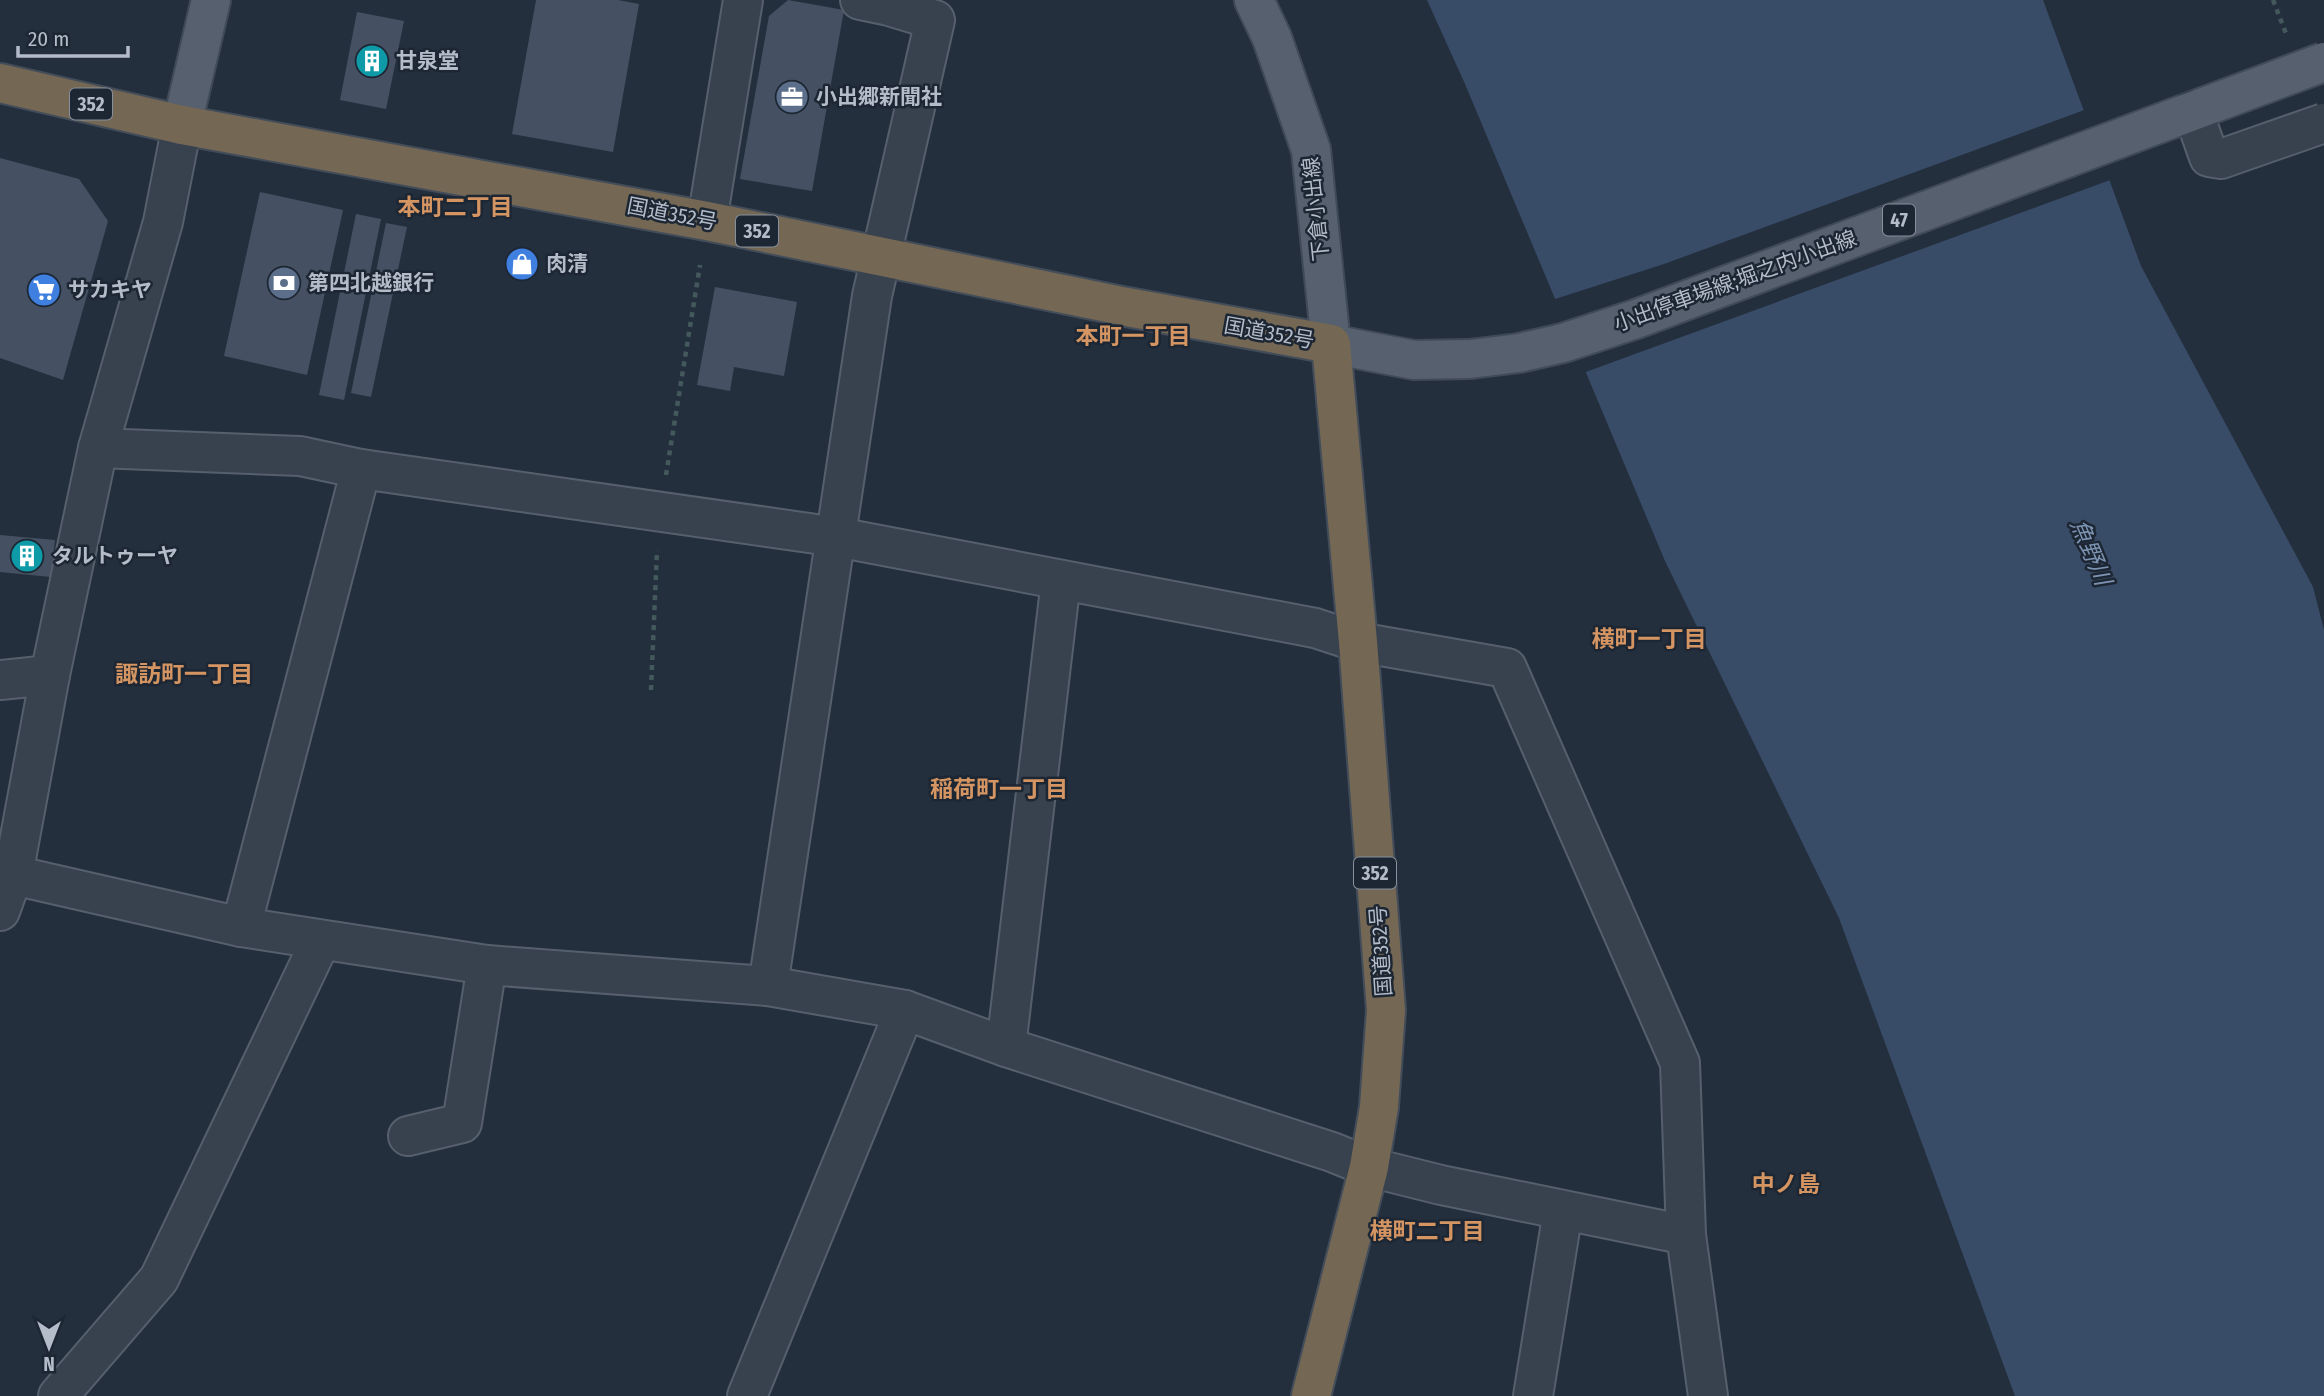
<svg xmlns="http://www.w3.org/2000/svg" width="2324" height="1396" font-family="'Fira Sans Condensed','Noto Sans JP',sans-serif">
  <rect width="100%" height="100%" fill="#242f3e"/>
  <polygon fill="#394c67" points="1427,0 2043,0 2141,266 2313,587 2324,630 2324,1396 2015,1396 1839,918 1665,561 1465,84"/>
  <polygon fill="#242f3e" points="2087,109 2113,179 1583,373 1552,300 1664,264"/>
  <g fill="#455162">
    <polygon points="536,0 618,0 639,4 613,152 512,134"/>
    <polygon points="788,0 844,10 812,191 740,179 769,16"/>
    <polygon points="357,12 404,21 386,109 340,100"/>
    <polygon points="0,158 79,179 108,221 63,380 0,358"/>
    <polygon points="260,192 343,210 307,375 224,356"/>
    <polygon points="356,214 381,219 344,400 319,395"/>
    <polygon points="386,223 407,227 371,397 351,393"/>
    <polygon points="715,287 797,302 784,376 734,367 730,391 697,385"/>
    <polygon points="0,535 55,540 51,577 0,572"/>
  </g>
  <g fill="none" stroke-linecap="round" stroke-linejoin="round">
    <defs>
      <g id="minor">
        <polyline points="707,221 743,0"/>
        <polyline points="98,448 300,456 361,469 837,537 1315,628 1358,642 1507,668 1680,1063 1686,1235"/>
        <polyline points="0,680 50,675"/>
        <polyline points="13,875 241,927 487,965 768,986 905,1010 1006,1047 1332,1152 1369,1167 1441,1185 1686,1235 1708,1396"/>
        <polyline points="0,911 13,875 50,675 98,448 163,222 182,125"/>
        <polyline points="241,927 361,469"/>
        <polyline points="768,986 872,296 935,20 889,6 860,0"/>
        <polyline points="1006,1047 1061,580"/>
        <polyline points="408,1136 462,1123 487,965"/>
        <polyline points="58,1396 159,1279 321,940"/>
        <polyline points="747,1396 905,1010"/>
        <polyline points="1533,1396 1563,1211"/>
      </g>
      <g id="major">
        <polyline points="1254,0 1272,38 1311,150 1331,344 1414,360 1470,359"/>
        <polyline points="182,125 211,0"/>
      </g>
      <polyline id="highway" points="0,83 182,125 707,221 1127,307 1331,344 1358,642 1386,1010 1379,1107 1369,1167 1311,1396"/>
    </defs>
    <use href="#minor" stroke="#565f6c" stroke-width="42"/>
    <use href="#major" stroke="#414a57" stroke-width="42"/>
    <use href="#highway" stroke="#434c59" stroke-width="42"/>
    <g stroke="#44595c" stroke-width="4.5" stroke-dasharray="5 5" stroke-linecap="butt">
      <polyline points="2273,0 2287,36"/>
      <polyline points="666,475 700,265"/>
      <polyline points="651,690 657,550"/>
    </g>
    <use href="#minor" stroke="#38414e" stroke-width="38"/>
    <use href="#major" stroke="#56606e" stroke-width="38"/>
    <use href="#highway" stroke="#746855" stroke-width="38"/>
    <defs>
      <polyline id="minor-bridge" points="2192,109 2209,157 2221,159 2324,123"/>
      <polyline id="major-bridge" points="1470,359 1519,353 1563,343 1636,319 2324,62"/>
    </defs>
    <use href="#minor-bridge" stroke="#565f6c" stroke-width="42" stroke-linecap="butt"/>
    <use href="#major-bridge" stroke="#414a57" stroke-width="42" stroke-linecap="butt"/>
    <use href="#minor-bridge" stroke="#38414e" stroke-width="38"/>
    <use href="#major-bridge" stroke="#56606e" stroke-width="38"/>
  </g>
  <defs>
    <symbol id="building-disc" viewBox="-11 -11 22 22"><circle r="9.5" fill="#0f9aa8" stroke="#1d2633"/><path d="M-4-6H4V6H1V3H-1V6H-4ZM-2.5-4.3h1.7v1.8h-1.7ZM.8-4.3h1.7v1.8H.8ZM-2.5-1h1.7V.8h-1.7ZM.8-1h1.7V.8H.8Z" fill="#fff"/></symbol>
    <symbol id="office-disc" viewBox="-11 -11 22 22"><circle r="9.5" fill="#5c6f8a" stroke="#1d2633"/><path d="M-6-3h4V-5.5h4V-3h4V5H-6ZM-1-4.5V-3h2v-1.5ZM-6 0V1H6V0Z" fill="#fff"/></symbol>
    <symbol id="shop-disc" viewBox="-11 -11 22 22"><circle r="9.5" fill="#3f7fe0" stroke="#1d2633"/><path d="M-5-2.5h2.3a2.7 3.5 0 0 1 5.4 0H5L5.5 6h-11ZM-1.5-2.5h3a1.5 2.3 0 0 0-3 0Z" fill="#fff"/></symbol>
    <symbol id="bank-disc" viewBox="-11 -11 22 22"><circle r="9.5" fill="#5c6f8a" stroke="#1d2633"/><path d="M-6-4H6V4H-6ZM0-2.3a2.3 2.3 0 1 0 0 4.6a2.3 2.3 0 1 0 0-4.6Z" fill="#fff"/></symbol>
    <symbol id="supermarket-disc" viewBox="-11 -11 22 22"><circle r="9.5" fill="#3f7fe0" stroke="#1d2633"/><path d="M-6-5.5h2.5l.6 2H6L4.5 2H-2.5L-4.4-4H-6ZM-1.5 3.2a1.3 1.3 0 1 0 .1 0ZM3 3.2a1.3 1.3 0 1 0 .1 0Z" fill="#fff"/></symbol>
  </defs>
  <g fill-rule="evenodd">
    <use href="#building-disc" x="353" y="42" width="38" height="38"/>
    <use href="#office-disc" x="773" y="78" width="38" height="38"/>
    <use href="#shop-disc" x="503" y="245" width="38" height="38"/>
    <use href="#bank-disc" x="265" y="264" width="38" height="38"/>
    <use href="#supermarket-disc" x="25" y="271" width="38" height="38"/>
    <use href="#building-disc" x="8" y="537" width="38" height="38"/>
  </g>
  <g text-anchor="middle" stroke-width="5" stroke-linejoin="round" paint-order="stroke">
    <g fill="#1d2633" stroke="#878f9c" stroke-width="2">
      <rect x="70" y="88.5" width="42" height="31" rx="5"/>
      <rect x="1883" y="204.5" width="32" height="31" rx="5"/>
      <rect x="736" y="215.5" width="42" height="31" rx="5"/>
      <rect x="1354" y="857.5" width="42" height="31" rx="5"/>
    </g>
    <g font-size="19" font-weight="bold" fill="#b4bcc9">
      <text x="91" y="111">352</text>
      <text x="1899" y="227">47</text>
      <text x="757" y="238">352</text>
      <text x="1375" y="880">352</text>
    </g>
    <g font-size="21" font-weight="bold" fill="#b4bcc9" stroke="#1d2633" text-anchor="start">
      <text x="396" y="68">甘泉堂</text>
      <text x="816" y="104">小出郷新聞社</text>
      <text x="546" y="271">肉清</text>
      <text x="308" y="290">第四北越銀行</text>
      <text x="68" y="297">サカキヤ</text>
      <text x="52" y="563">タルトゥーヤ</text>
    </g>
    <g font-size="21" fill="#b4bcc9" stroke="#1d2633">
      <text transform="translate(1316 209) rotate(-96)" y="7">下倉小出線</text>
      <text transform="translate(672 214) rotate(11)" y="7">国道352号</text>
      <text transform="translate(1735 281) rotate(-20)" y="7">小出停車場線;堀之内小出線</text>
      <text transform="translate(1269 333) rotate(10)" y="7">国道352号</text>
      <text transform="translate(1381 951) rotate(-94)" y="7">国道352号</text>
    </g>
    <g font-size="23" font-weight="bold" fill="#d59563" stroke="#1d2633">
      <text x="455" y="215">本町二丁目</text>
      <text x="1133" y="344">本町一丁目</text>
      <text x="1649" y="647">横町一丁目</text>
      <text x="184" y="682">諏訪町一丁目</text>
      <text x="999" y="797">稲荷町一丁目</text>
      <text x="1786" y="1192">中ノ島</text>
      <text x="1427" y="1239">横町二丁目</text>
    </g>
    <g font-size="23" font-style="italic" fill="#7c92b1" stroke="#1d2633">
      <text transform="translate(2091 552) rotate(67)" y="8">魚野川</text>
    </g>
  </g>
  <g transform="translate(49 1347) rotate(180)" stroke="#1d2633" stroke-width="5" paint-order="stroke">
  <path d="M0-5L12 26L0 18L-12 26Z" fill="#b4bcc9"/>
  <text y="-10" font-size="19" font-weight="bold" text-anchor="middle" fill="#b4bcc9">N</text>
  </g>
  <path d="M18 46v10h110v-10" fill="none" stroke="#b4bcc9" stroke-width="3.5"/>
  <text x="28" y="46" font-size="21" fill="#b4bcc9" stroke="#1d2633" stroke-width="5" paint-order="stroke">20 m</text>
</svg>
